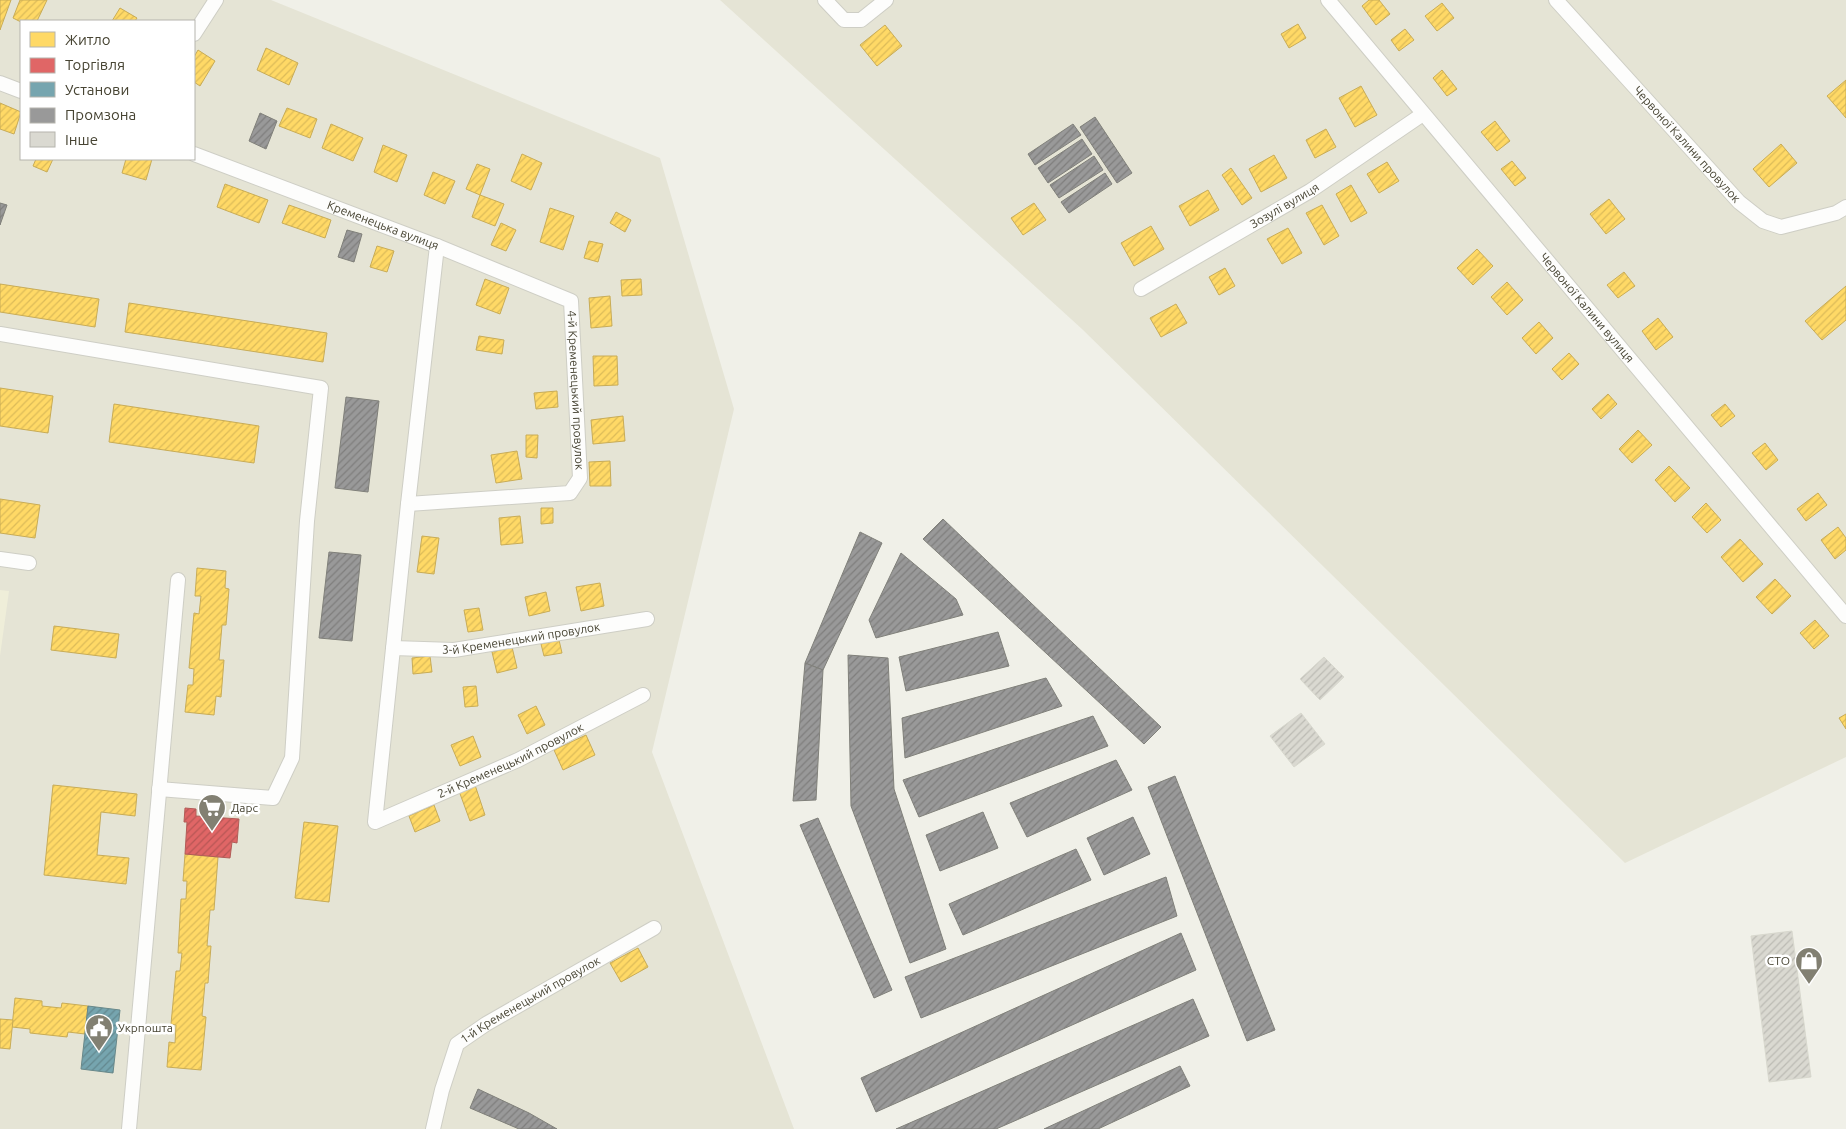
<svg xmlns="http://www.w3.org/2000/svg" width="1846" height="1129" font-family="Ubuntu,sans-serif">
  <defs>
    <pattern id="homes-hatch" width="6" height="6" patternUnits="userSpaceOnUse" patternTransform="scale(1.25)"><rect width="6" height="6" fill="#ffd966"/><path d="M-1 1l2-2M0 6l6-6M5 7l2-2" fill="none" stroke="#dcbb59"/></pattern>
    <pattern id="shops-hatch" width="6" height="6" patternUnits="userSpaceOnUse" patternTransform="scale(1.25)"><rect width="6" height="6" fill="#e06666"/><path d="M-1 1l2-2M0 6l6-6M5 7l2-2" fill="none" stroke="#b75655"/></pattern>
    <pattern id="public-hatch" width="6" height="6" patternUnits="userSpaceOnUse" patternTransform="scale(1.25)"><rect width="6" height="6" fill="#76a5af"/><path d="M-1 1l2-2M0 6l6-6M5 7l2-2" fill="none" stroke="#63888f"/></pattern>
    <pattern id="industry-hatch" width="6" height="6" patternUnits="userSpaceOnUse" patternTransform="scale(1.25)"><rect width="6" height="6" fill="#999"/><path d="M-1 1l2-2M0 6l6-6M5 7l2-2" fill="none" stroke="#7f7e7d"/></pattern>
    <pattern id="building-hatch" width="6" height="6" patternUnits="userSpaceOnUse" patternTransform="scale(1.25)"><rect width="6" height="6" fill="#dad9d1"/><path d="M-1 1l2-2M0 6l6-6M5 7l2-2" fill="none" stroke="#bcbbb4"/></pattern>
  </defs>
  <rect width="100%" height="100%" fill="#f0f0e8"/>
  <g fill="#e5e4d5" fill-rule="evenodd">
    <path d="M0 0H271L660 158 734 409 652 752 794 1129H0ZM21 21H194V159H21Z"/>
    <polygon points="720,0 1846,0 1846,757 1625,863 1082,329"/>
  </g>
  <polygon fill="#efeed9" points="0,590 9,591 0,656"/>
  <g fill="url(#homes-hatch)" stroke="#c8ac57">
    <polygon points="0,0 11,0 0,30"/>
    <polygon points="20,0 47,0 37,21 21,22 13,18"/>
    <polygon points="1369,0 1379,0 1390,14 1376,25 1362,6"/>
    <polygon points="1442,3 1454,18 1437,31 1425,16"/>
    <polygon points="120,8 137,18 135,21 112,21"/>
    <polygon points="1298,24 1306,38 1289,48 1281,34"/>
    <polygon points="885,25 902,46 877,66 860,45"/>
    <polygon points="1405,29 1414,40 1399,51 1391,40"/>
    <polygon points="266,48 298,63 289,85 257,70"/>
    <polygon points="198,50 215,61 200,86 194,82 194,57"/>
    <polygon points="1442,70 1457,89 1447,96 1433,78"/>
    <polygon points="1846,80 1846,118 1827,96"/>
    <polygon points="1361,86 1377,115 1355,127 1339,98"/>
    <polygon points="0,103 21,112 14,134 0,129"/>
    <polygon points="287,108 317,119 310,138 279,126"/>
    <polygon points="1495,121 1510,141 1497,151 1481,132"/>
    <polygon points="331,124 363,138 353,161 322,148"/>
    <polygon points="1326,129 1336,147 1315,158 1306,140"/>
    <polygon points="1781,144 1797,163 1769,187 1753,169"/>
    <polygon points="383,145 407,155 397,182 374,172"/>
    <polygon points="522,154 542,163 531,190 511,181"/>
    <polygon points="1274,155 1287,178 1261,192 1249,169"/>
    <polygon points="36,159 53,159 47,172 33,166"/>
    <polygon points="126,159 152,159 146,180 122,173"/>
    <polygon points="1512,161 1526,178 1515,186 1501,169"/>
    <polygon points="1387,162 1399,181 1379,193 1367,174"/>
    <polygon points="477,164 490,169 480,195 466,189"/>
    <polygon points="1231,168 1252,198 1242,205 1222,175"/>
    <polygon points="433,172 455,181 445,204 424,195"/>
    <polygon points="225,184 268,200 259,223 217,207"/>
    <polygon points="1351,185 1367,213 1351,222 1336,194"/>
    <polygon points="1208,190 1219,210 1190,226 1179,206"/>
    <polygon points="480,195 504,204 495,226 472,217"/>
    <polygon points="1609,199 1625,219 1606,234 1590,214"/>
    <polygon points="1034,203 1046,220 1023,235 1011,218"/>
    <polygon points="289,205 331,220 325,238 282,223"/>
    <polygon points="1322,205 1339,236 1324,245 1306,213"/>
    <polygon points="550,208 574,216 563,250 540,242"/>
    <polygon points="616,212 631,220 625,232 610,223"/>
    <polygon points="501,223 516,230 506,251 491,245"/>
    <polygon points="1151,226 1164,249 1134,266 1121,243"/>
    <polygon points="1288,228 1302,253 1282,264 1267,239"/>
    <polygon points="589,241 603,244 598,262 584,258"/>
    <polygon points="377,246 394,251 387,272 370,267"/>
    <polygon points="1477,249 1493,266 1473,285 1457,268"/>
    <polygon points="1225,268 1235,286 1219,295 1209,277"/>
    <polygon points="1624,272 1635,286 1618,298 1607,285"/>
    <polygon points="485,279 509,288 500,314 476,305"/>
    <polygon points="641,279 642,295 622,296 621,280"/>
    <polygon points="1507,282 1523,300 1507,315 1491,297"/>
    <polygon points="0,284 99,299 95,327 0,312"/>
    <polygon points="1846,286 1846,320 1822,340 1805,321"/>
    <polygon points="610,296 612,326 591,328 589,298"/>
    <polygon points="129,303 327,333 323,362 125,332"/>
    <polygon points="1176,304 1187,323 1161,337 1150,318"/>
    <polygon points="1658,318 1673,337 1656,350 1642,331"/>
    <polygon points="1539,322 1553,338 1536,354 1522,338"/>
    <polygon points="479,336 504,340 502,354 476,350"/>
    <polygon points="1569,353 1579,364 1562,380 1552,369"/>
    <polygon points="593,356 617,356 618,385 594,386"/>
    <polygon points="0,388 53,396 48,433 0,426"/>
    <polygon points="557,391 558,407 536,409 534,393"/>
    <polygon points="1608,394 1617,404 1601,419 1592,409"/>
    <polygon points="114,404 259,426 254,463 109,442"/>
    <polygon points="1725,404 1735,416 1721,427 1711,415"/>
    <polygon points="623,416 625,441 593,444 591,420"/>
    <polygon points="1638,430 1652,445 1632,463 1619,449"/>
    <polygon points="526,435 538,435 537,458 526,457"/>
    <polygon points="1765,443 1778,460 1766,470 1752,453"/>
    <polygon points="517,451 522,479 496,483 491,455"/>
    <polygon points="610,461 611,486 590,486 589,462"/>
    <polygon points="1669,466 1690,488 1675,502 1655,480"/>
    <polygon points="1818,493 1827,505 1806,521 1797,509"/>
    <polygon points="0,499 40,505 35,538 0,533"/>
    <polygon points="1706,503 1721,520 1707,533 1692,517"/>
    <polygon points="541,508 553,508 553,523 541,524"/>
    <polygon points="520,516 523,543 501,545 499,518"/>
    <polygon points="1838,527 1846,538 1846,550 1835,559 1821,540"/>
    <polygon points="422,536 439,538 434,574 417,572"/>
    <polygon points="1740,539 1763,564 1743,582 1721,557"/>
    <polygon points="197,568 226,571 225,588 229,589 226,625 222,625 219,660 224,660 221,697 216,696 214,715 185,712 188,685 193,685 194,669 189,668 194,613 199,614 201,596 195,596"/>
    <polygon points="1775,579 1791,596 1772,614 1756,597"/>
    <polygon points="600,583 604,606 581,611 576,587"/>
    <polygon points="546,592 550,611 529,616 525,597"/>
    <polygon points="479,608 483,630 468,632 464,610"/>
    <polygon points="1815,620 1829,636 1814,649 1800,633"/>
    <polygon points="54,626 119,634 116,658 51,650"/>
    <polygon points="559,640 562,653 544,656 541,644"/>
    <polygon points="512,647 517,668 497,673 492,652"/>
    <polygon points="430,656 432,672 413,674 412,658"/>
    <polygon points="476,686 478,706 465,707 463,687"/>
    <polygon points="536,706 545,725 527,734 518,715"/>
    <polygon points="1846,714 1846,729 1839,718"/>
    <polygon points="586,735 595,755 563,770 554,750"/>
    <polygon points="473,736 481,757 460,766 451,745"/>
    <polygon points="53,785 137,794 135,816 101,812 97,855 129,858 126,884 44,875"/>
    <polygon points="475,785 485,815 470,821 459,791"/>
    <polygon points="434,805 440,821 415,832 409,816"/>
    <polygon points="304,822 338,826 329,902 295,898"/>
    <polygon points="185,854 218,857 214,910 210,910 207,946 211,946 208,983 205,983 202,1016 206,1017 201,1070 167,1067 169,1042 175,1043 176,1025 171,1024 176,971 180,971 182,953 178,953 181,899 186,899 187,881 183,881"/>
    <polygon points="638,948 648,967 621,982 610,963"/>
    <polygon points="15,998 42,1001 42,1006 61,1008 62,1003 88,1006 85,1034 68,1032 67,1037 30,1033 30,1029 12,1027"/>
    <polygon points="0,1019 13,1020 10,1049 0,1048"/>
  </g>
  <polygon fill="url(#shops-hatch)" stroke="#b25c57" points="185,808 196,809 196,816 239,819 237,843 232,842 230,858 185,854 187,822 184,822"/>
  <polygon fill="url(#public-hatch)" stroke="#68888a" points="88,1006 120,1010 113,1073 81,1069"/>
  <g fill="url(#industry-hatch)" stroke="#80807a">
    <polygon points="260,113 277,121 266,149 249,141"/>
    <polygon points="1095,117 1132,173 1117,183 1080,127"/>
    <polygon points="1073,124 1081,135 1035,165 1028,154"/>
    <polygon points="1082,139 1092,154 1048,183 1038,168"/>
    <polygon points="1094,156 1103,170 1059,198 1050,185"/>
    <polygon points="1105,173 1112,184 1069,213 1061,202"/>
    <polygon points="0,203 7,205 0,225"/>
    <polygon points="347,230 362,234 354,262 338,257"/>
    <polygon points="346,397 379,401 368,492 335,488"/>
    <polygon points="943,519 1161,727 1144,744 923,539"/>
    <polygon points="860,532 882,543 823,670 805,663"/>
    <polygon points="329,552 361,555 352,641 319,638"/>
    <polygon points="901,553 956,599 963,615 876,638 869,620"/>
    <polygon points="998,632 1009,666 906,691 899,657"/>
    <polygon points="848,655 888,658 894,789 946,949 910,963 851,806"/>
    <polygon points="805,663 823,670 816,800 793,801"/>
    <polygon points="1046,678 1062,706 905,758 902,718"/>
    <polygon points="1093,716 1108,746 919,817 903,780"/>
    <polygon points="1116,760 1132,790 1027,837 1010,803"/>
    <polygon points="1175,776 1275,1030 1247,1041 1148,787"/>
    <polygon points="983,812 998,848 940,871 926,835"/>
    <polygon points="1133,817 1150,854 1104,875 1087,838"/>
    <polygon points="818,818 892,990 874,998 800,825"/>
    <polygon points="1076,849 1091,880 963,935 949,904"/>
    <polygon points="1166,877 1177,916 921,1018 905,977"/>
    <polygon points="1181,933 1196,970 876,1112 861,1078"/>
    <polygon points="1193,999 1209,1036 996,1129 896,1129"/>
    <polygon points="1180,1066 1190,1086 1098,1129 1044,1129"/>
    <polygon points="478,1089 529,1113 557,1129 519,1129 470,1108"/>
  </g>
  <g fill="url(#building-hatch)" stroke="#d8d8ce">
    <polygon points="1324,657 1344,677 1320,700 1300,679"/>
    <polygon points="1301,713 1325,744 1294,767 1270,736"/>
    <polygon points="1792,931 1811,1077 1769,1082 1751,936"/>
  </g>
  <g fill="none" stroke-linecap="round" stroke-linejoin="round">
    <defs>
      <g id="minor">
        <polyline points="825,0 844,20 861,20 886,0"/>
        <path id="s1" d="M1328 0 1846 616"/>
        <path id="s2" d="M1556 0 1739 202 1763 221 1781 227 1836 213 1846 207"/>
        <polyline points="194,34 216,0"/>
        <polyline points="0,83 21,91"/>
        <path id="s3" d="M194 154 437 246 571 301 580 478 570 493 408 504"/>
        <path id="s4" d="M437 246 408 504 375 822 518 760 643 695"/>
        <path id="s5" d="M1141 289 1310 191 1423 114"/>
        <polyline points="0,334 321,388 307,521 292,758 273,798 159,789"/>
        <polyline points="0,559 29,563"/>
        <path id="s6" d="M393 648 454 650 647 619"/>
        <polyline points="129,1129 178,580"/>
        <path id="s7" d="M433 1129 442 1090 457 1044 486 1024 654 928"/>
      </g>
    </defs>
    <use href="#minor" stroke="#cecec5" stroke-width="16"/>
    <use href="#minor" stroke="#fdfdfc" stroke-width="14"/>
  </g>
  <defs>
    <symbol id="supermarket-pin" viewBox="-11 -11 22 30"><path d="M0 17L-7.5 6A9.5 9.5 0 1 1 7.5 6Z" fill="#828072" stroke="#fff"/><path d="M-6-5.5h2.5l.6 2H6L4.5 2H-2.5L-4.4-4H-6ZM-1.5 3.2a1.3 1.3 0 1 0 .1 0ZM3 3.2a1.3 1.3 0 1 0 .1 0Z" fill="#fff"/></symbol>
    <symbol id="shop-pin" viewBox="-11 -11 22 30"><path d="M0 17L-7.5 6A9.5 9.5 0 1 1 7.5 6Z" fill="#828072" stroke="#fff"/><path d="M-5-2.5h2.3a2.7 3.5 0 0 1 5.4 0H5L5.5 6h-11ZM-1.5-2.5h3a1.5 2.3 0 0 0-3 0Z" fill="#fff"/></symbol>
    <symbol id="civic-pin" viewBox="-11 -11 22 30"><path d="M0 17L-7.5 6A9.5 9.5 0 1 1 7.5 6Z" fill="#828072" stroke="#fff"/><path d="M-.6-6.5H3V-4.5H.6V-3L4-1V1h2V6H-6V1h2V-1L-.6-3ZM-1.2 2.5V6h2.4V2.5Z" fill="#fff"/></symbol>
  </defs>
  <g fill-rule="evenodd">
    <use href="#supermarket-pin" x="196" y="792" width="32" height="43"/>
    <use href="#shop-pin" x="1793" y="945" width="32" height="43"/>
    <use href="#civic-pin" x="83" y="1012" width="32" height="43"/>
  </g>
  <g text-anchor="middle" stroke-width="5" stroke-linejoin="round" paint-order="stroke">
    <g font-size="12" fill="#474433" stroke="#fff">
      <text dy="4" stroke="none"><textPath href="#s2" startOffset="195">Червоної Калини провулок</textPath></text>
      <text dy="4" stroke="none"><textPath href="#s5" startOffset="166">Зозулі вулиця</textPath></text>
      <text dy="4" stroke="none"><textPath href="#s3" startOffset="202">Кременецька вулиця</textPath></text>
      <text dy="4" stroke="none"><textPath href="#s1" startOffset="402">Червоної Калини вулиця</textPath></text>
      <text dy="4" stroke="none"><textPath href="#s3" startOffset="494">4-й Кременецький провулок</textPath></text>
      <text dy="4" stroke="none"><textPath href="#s6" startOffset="129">3-й Кременецький провулок</textPath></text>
      <text dy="4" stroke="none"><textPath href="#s4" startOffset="728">2-й Кременецький провулок</textPath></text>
      <text dy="4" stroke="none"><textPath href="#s7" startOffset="174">1-й Кременецький провулок</textPath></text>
    </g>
    <g font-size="12" fill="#474433" stroke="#fff" text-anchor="start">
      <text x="231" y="812">Дарс</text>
      <text x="1790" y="965" text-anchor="end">СТО</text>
      <text x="118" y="1032">Укрпошта</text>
    </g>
  </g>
  <rect x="20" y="20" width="175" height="140" fill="#ffffff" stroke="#b5b4ad"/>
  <rect x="30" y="32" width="25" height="15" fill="#ffd966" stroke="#b5b4ad"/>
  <text x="65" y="45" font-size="15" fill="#474433">Житло</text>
  <rect x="30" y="58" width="25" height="15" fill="#e06666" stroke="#b5b4ad"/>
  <text x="65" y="70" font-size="15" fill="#474433">Торгівля</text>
  <rect x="30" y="82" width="25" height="15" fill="#76a5af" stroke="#b5b4ad"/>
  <text x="65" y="95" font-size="15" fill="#474433">Установи</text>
  <rect x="30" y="108" width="25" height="15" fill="#999999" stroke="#b5b4ad"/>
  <text x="65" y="120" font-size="15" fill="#474433">Промзона</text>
  <rect x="30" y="132" width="25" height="15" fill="#dad9d1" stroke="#b5b4ad"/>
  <text x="65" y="145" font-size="15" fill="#474433">Інше</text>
</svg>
